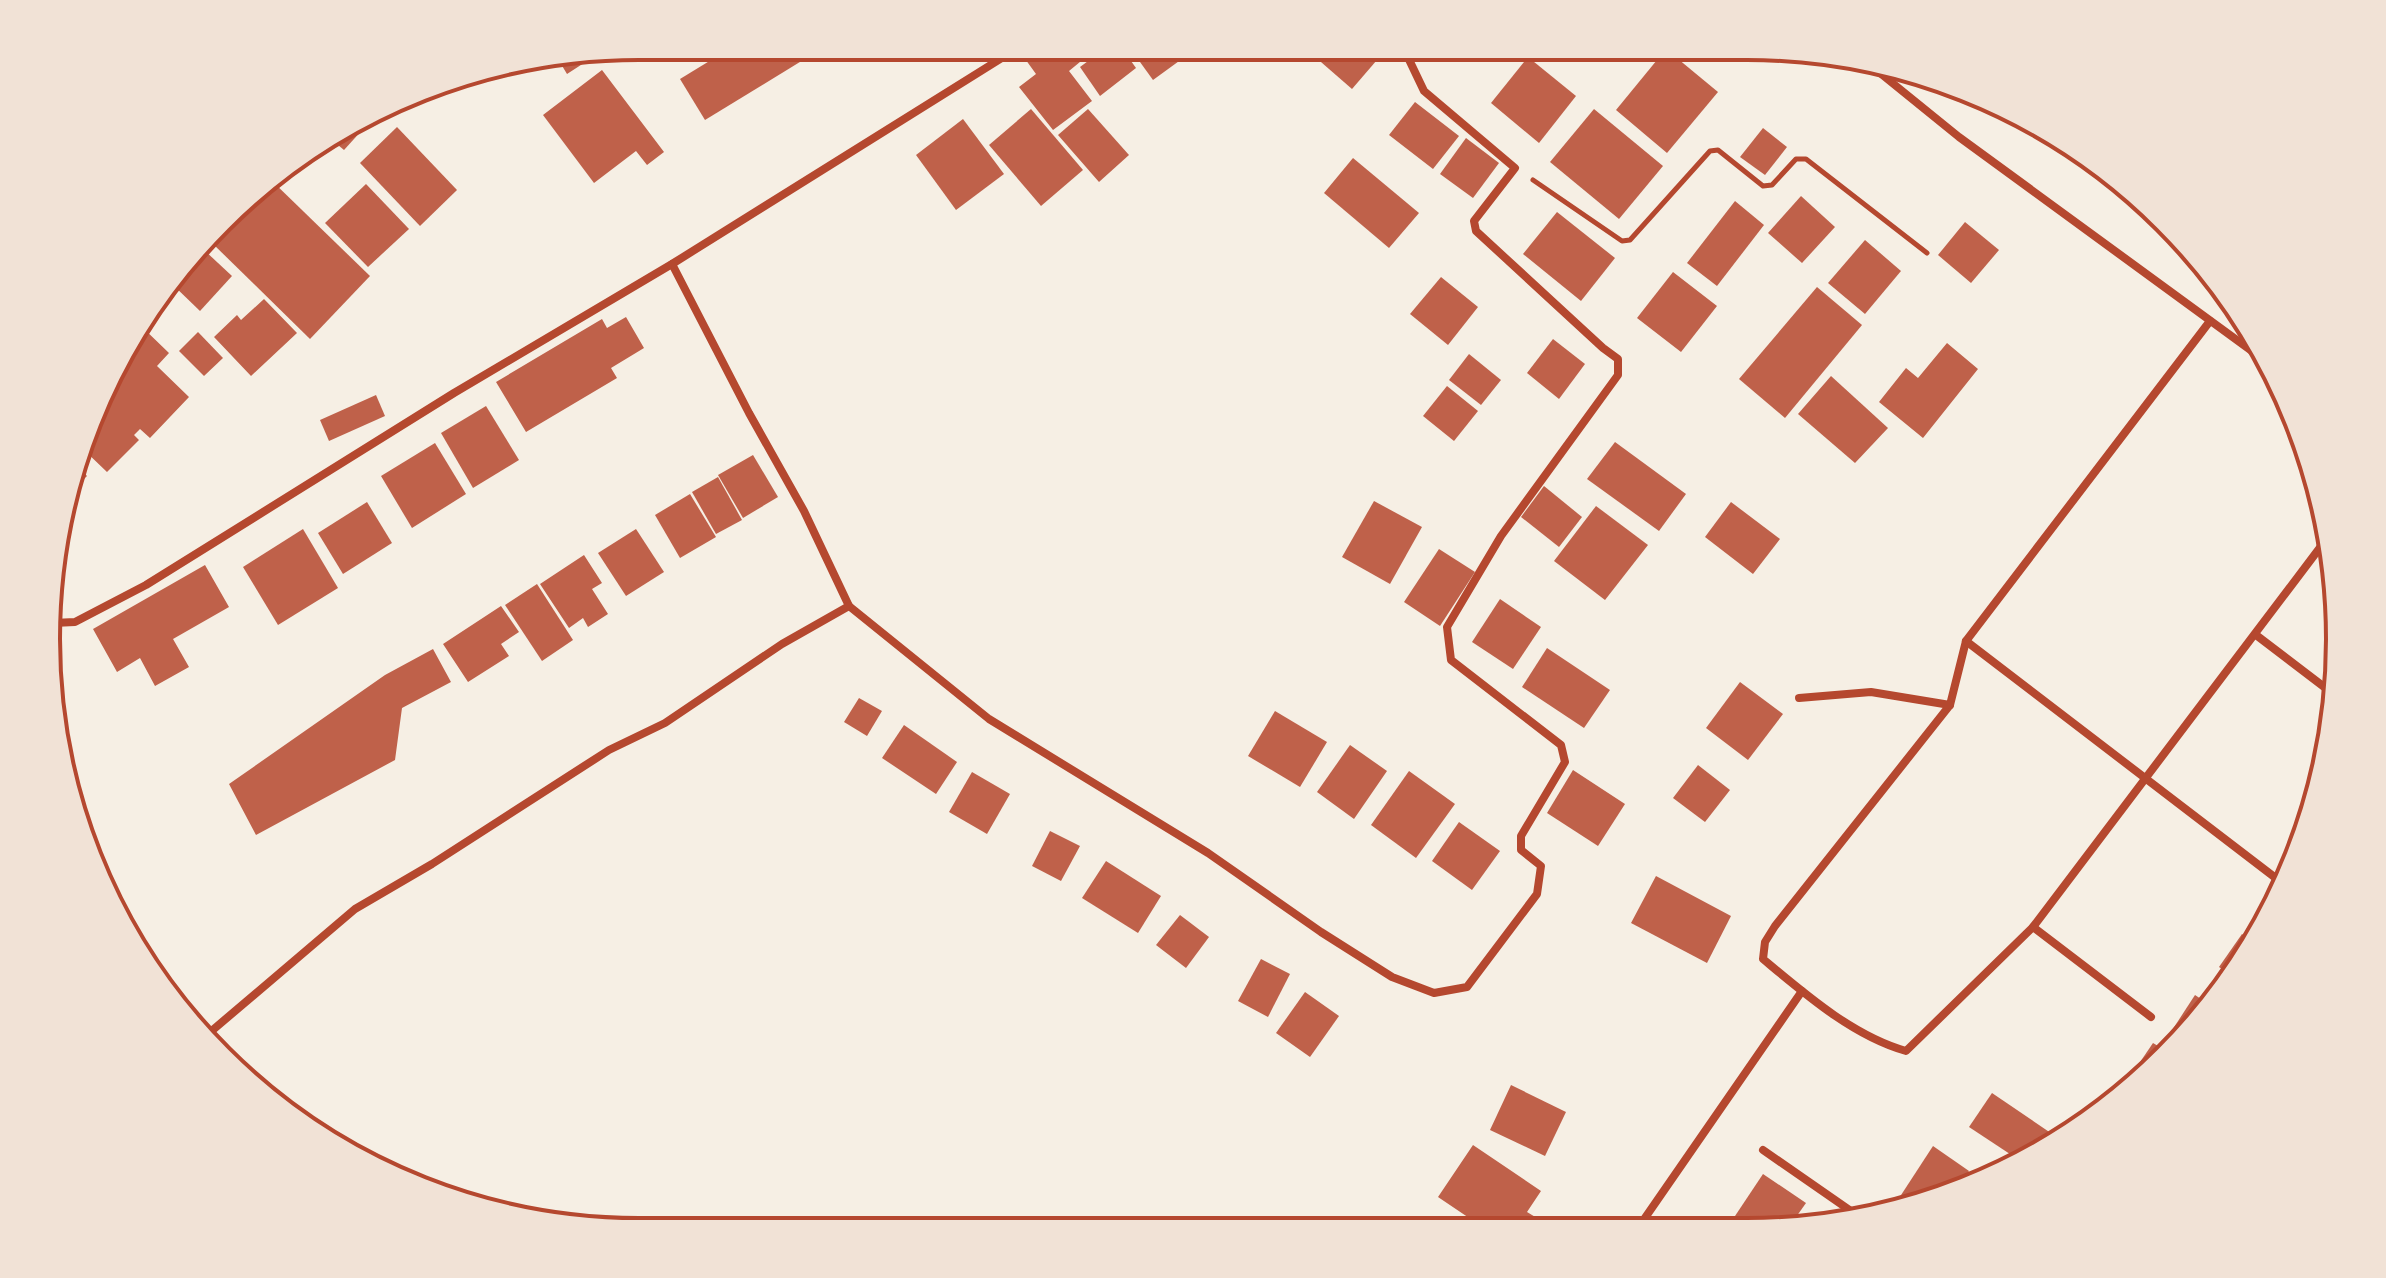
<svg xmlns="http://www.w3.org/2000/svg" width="2386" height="1278" font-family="'Space Grotesk',sans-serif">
  <rect width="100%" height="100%" fill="#f6efe4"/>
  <g fill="#bf614a">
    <polygon points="734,46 826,46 705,120 680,79"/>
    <polygon points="1036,46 1078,46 1086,57 1069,71 1092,101 1053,130 1019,87 1036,74 1023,56"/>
    <polygon points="1107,47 1121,47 1136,68 1100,96 1080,67"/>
    <polygon points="1162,47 1196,47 1197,48 1153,80 1140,62"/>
    <polygon points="1208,47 1249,47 1212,60"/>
    <polygon points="1308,47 1376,47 1383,53 1352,89 1306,49"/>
    <polygon points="1666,49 1718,92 1667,153 1616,110"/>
    <polygon points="601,52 567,74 558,59 592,54"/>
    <polygon points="1528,57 1576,96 1539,143 1491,103"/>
    <polygon points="602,70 664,152 647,165 636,151 594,183 543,115"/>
    <polygon points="1415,102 1459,136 1433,169 1389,135"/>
    <polygon points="1031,109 1083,170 1041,206 989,145"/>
    <polygon points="1088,109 1129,155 1099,182 1058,135"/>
    <polygon points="1594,109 1663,166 1619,219 1550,162"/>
    <polygon points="373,118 344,150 332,140"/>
    <polygon points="963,119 1004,174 956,210 916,155"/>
    <polygon points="397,127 457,190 420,226 360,163"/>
    <polygon points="1763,128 1787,147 1765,175 1740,157"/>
    <polygon points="1466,138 1499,163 1473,198 1440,174"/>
    <polygon points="1353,158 1419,213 1389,248 1324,193"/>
    <polygon points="269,178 370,276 310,339 210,241"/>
    <polygon points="366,184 409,229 368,267 325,223"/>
    <polygon points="1801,196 1835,227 1802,263 1768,233"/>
    <polygon points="1735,201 1764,225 1717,286 1687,263"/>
    <polygon points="1557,212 1615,258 1581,301 1523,254"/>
    <polygon points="1965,222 1999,250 1971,283 1938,255"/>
    <polygon points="1865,240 1901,271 1865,314 1828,283"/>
    <polygon points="203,249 232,276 200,311 171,283"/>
    <polygon points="1673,272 1717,306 1681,352 1637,318"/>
    <polygon points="1441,277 1478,307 1448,345 1410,314"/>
    <polygon points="1817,287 1862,325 1785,418 1739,379"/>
    <polygon points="264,299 297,333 251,376 214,337 237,315 241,320"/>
    <polygon points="626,317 644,348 611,368 617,378 526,432 496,382 602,319 607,328"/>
    <polygon points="140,325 169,353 157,366 189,397 150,438 140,429 134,435 139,440 107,472 83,449"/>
    <polygon points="198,332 223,358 204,376 179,351"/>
    <polygon points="1553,339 1585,364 1559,399 1527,373"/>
    <polygon points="1947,343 1978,369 1923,438 1879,402 1906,368 1918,378"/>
    <polygon points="1469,354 1501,380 1481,405 1449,380"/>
    <polygon points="1831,376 1888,428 1855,463 1798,414"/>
    <polygon points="1447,386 1478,411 1454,441 1423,416"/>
    <polygon points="376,395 385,416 329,441 320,420"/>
    <polygon points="486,406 519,460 473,488 441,433"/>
    <polygon points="1615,442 1686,494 1659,531 1587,479"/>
    <polygon points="435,443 466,494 412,528 381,476"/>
    <polygon points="753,455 778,497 743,518 718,475"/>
    <polygon points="76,464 87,476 65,498 66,486"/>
    <polygon points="718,477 742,520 716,534 692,492"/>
    <polygon points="1544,486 1582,517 1559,547 1521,517"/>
    <polygon points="690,494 716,537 680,558 655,515"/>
    <polygon points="1374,501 1422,527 1390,584 1342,557"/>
    <polygon points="367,502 392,543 343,574 318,533"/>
    <polygon points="1731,502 1780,539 1753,574 1705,537"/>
    <polygon points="1596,506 1648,545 1605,600 1554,561"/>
    <polygon points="303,529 338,588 278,625 243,567"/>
    <polygon points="636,529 664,572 626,596 598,553"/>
    <polygon points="1439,549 1475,572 1440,626 1404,602"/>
    <polygon points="584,555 602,583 592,589 608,614 588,627 583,618 569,628 540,584"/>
    <polygon points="205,565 229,607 173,639 189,667 155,686 140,658 117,672 93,629"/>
    <polygon points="537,584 573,640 542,661 505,605"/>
    <polygon points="1500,599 1541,627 1513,669 1472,642"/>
    <polygon points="501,606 519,632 501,644 509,656 468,682 443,644"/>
    <polygon points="1547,648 1610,690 1584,728 1522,687"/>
    <polygon points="433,649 451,682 402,708 395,760 256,835 229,784 385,675"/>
    <polygon points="1740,682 1783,714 1748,760 1706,728"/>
    <polygon points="859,698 882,711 867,736 844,722"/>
    <polygon points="1275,711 1327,742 1300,787 1248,756"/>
    <polygon points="904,725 957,762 936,794 882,758"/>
    <polygon points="1350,745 1387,771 1354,819 1317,792"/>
    <polygon points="1698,765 1730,790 1705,822 1673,798"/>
    <polygon points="1573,770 1625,804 1598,846 1547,813"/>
    <polygon points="1409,771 1455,804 1416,858 1371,825"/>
    <polygon points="972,772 1010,794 987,834 949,812"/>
    <polygon points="1459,822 1500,851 1472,890 1432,861"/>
    <polygon points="1050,831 1080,846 1061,881 1032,866"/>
    <polygon points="1106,861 1161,896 1138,933 1082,898"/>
    <polygon points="1656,876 1731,916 1707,963 1631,923"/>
    <polygon points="1180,915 1209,937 1186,968 1156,945"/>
    <polygon points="2242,934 2255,943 2232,976 2219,967"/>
    <polygon points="1261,959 1290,974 1268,1017 1238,1001"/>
    <polygon points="1305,992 1339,1016 1310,1057 1276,1033"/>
    <polygon points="2195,995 2210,1005 2193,1030 2176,1045 2167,1038"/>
    <polygon points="2153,1043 2168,1052 2141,1076 2134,1071"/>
    <polygon points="1511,1085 1566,1112 1545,1156 1490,1130"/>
    <polygon points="1992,1093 2061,1140 2019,1160 1969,1127"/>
    <polygon points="1473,1145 1541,1191 1527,1212 1537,1218 1530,1228 1484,1228 1438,1197"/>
    <polygon points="1933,1146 1969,1171 1956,1192 1938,1200 1890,1212"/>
    <polygon points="1763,1174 1806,1203 1789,1227 1752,1227 1735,1216"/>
    <polygon points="1808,1216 1824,1227 1800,1227"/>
  </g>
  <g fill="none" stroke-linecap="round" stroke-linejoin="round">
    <polyline stroke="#b5482f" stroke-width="5" points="1533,180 1622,241 1630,240 1710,151 1718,150 1763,186 1772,185 1796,159 1806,159 1927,253"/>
    <g stroke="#b5482f" stroke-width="8">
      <polyline points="1864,60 1959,137 2271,365"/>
      <polyline points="672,264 749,413 804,511 849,606 989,719 1208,853 1321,932 1392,977 1434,993 1467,987 1537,894 1541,866 1521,850 1521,836 1565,762 1561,745 1451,660 1447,627 1501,536 1618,375 1618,359 1603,348 1476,231 1474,221 1515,168 1424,91 1403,47"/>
      <path d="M2210 321 1966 641 1950 705 1775 926 1765 942 1763 959C1805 994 1853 1036 1906 1051L2033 927 2328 537"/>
      <polyline points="53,623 75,622 146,585 454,393 672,264 1021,46"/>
      <polyline points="2256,635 2336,696"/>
      <polyline points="1966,641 2277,879"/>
      <polyline points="1799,698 1871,692 1950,705"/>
      <polyline points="2033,927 2151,1017"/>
      <polyline points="208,1034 355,909 432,864 609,750 665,723 782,644 849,606"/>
      <polyline points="1763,1150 1861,1218"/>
      <polyline points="1638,1228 1802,991"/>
    </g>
  </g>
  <path d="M0 0H2386V1278H0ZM639 60H1747A579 579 0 0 1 2326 639V639A579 579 0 0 1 1747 1218H639A579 579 0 0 1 60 639V639A579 579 0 0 1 639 60Z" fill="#f1e2d6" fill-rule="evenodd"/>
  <path fill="none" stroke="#b5482f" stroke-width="4" d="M639 60H1747A579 579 0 0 1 2326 639V639A579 579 0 0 1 1747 1218H639A579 579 0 0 1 60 639V639A579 579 0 0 1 639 60Z"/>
</svg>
